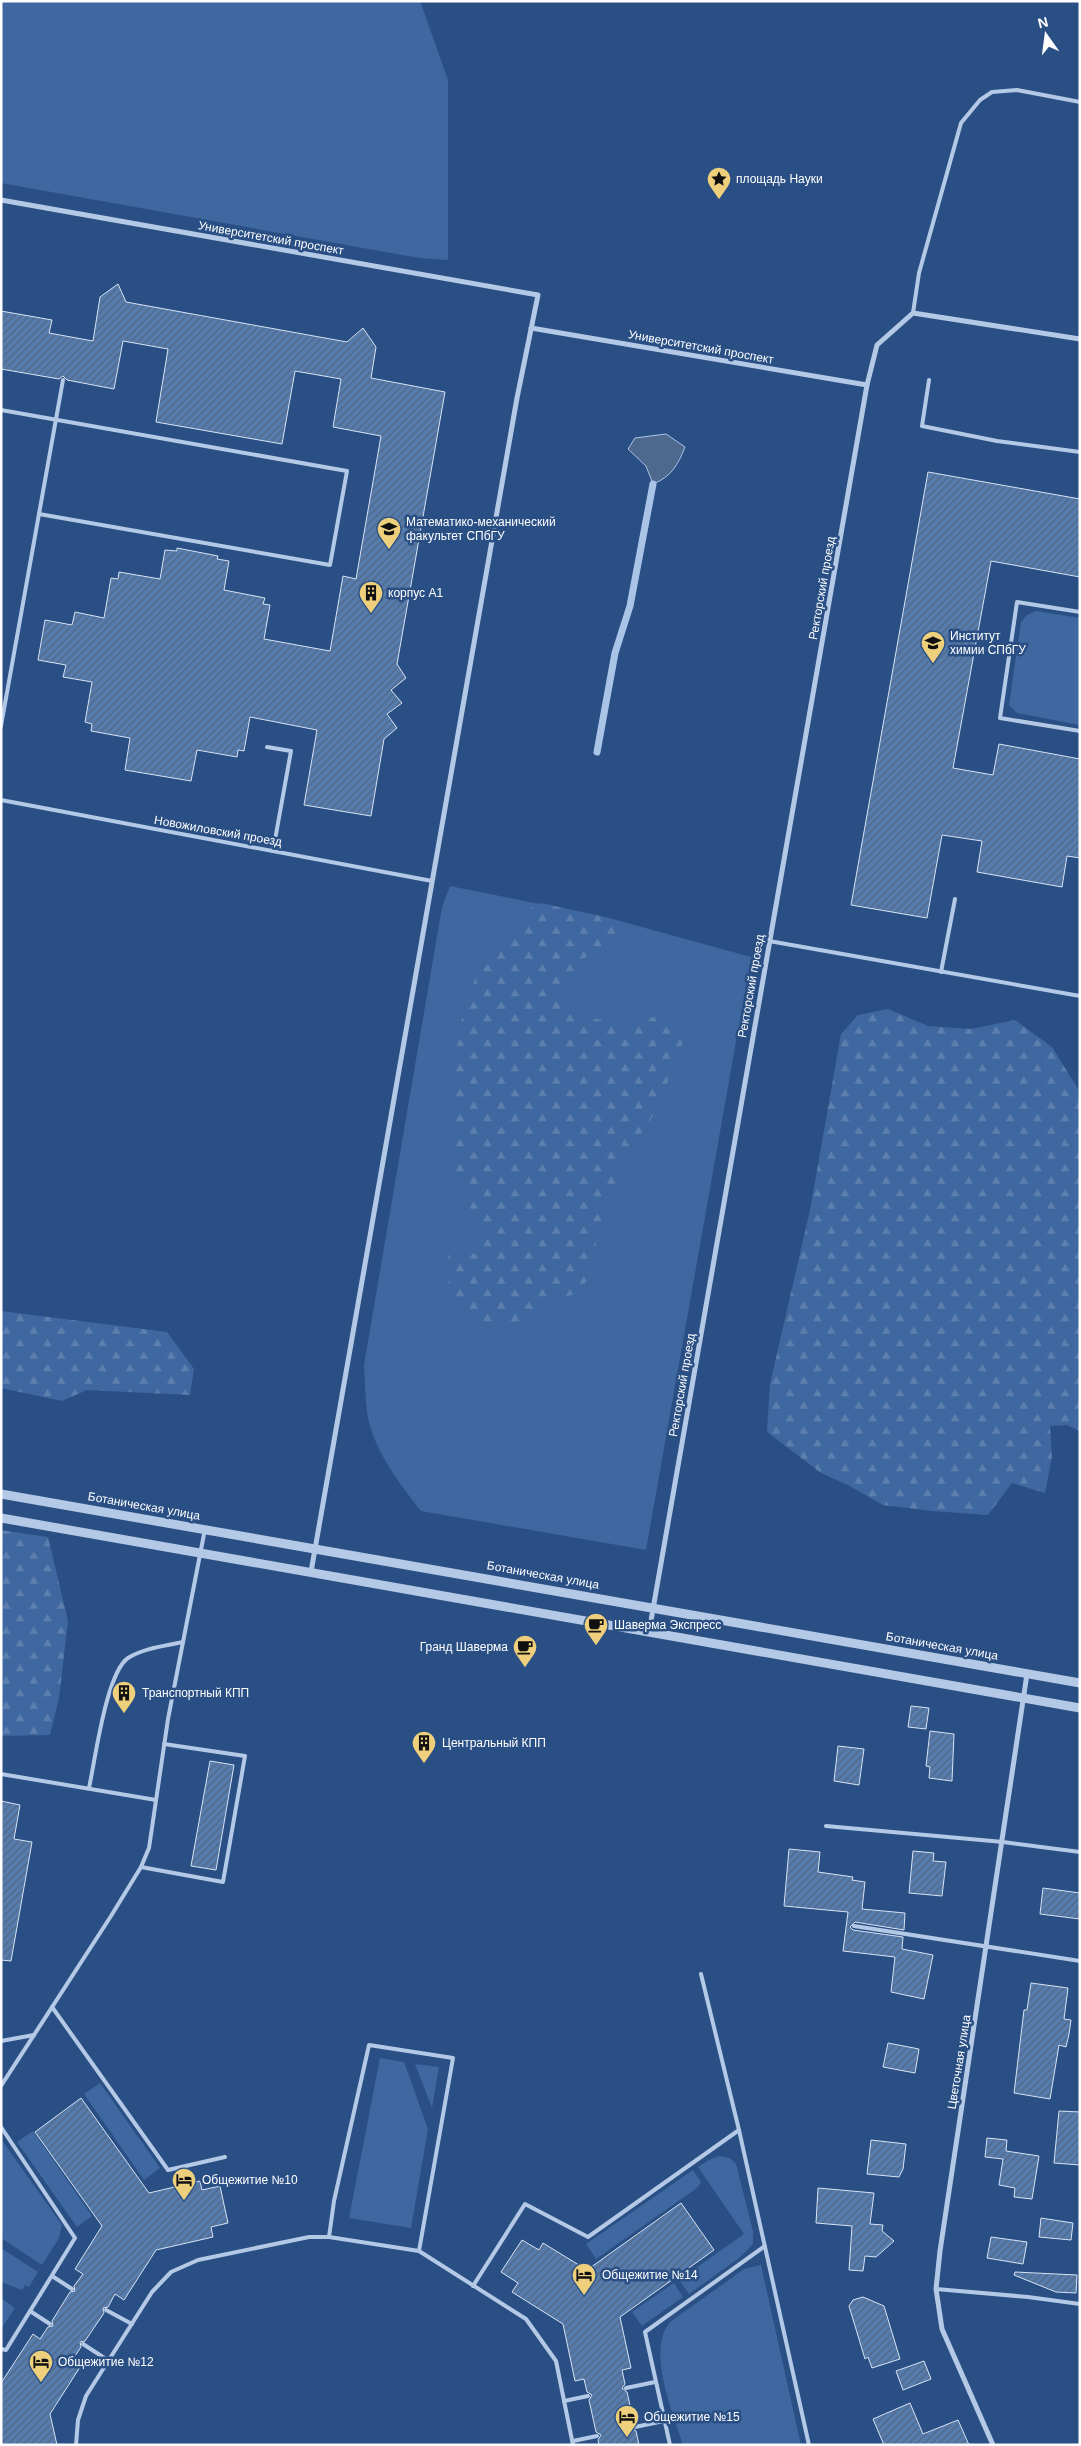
<svg xmlns="http://www.w3.org/2000/svg" width="1081" height="2446" font-family="Helvetica,sans-serif">
  <defs>
    <pattern id="forest-firs" width="22" height="20" patternUnits="userSpaceOnUse" patternTransform="scale(1.25)"><rect width="22" height="20" fill="#3f68a0"/><path d="M5 1l3.5 6h-7zM16 11l3.5 6h-7z" fill="#5c7fae"/></pattern>
    <pattern id="building-hatch" width="6" height="6" patternUnits="userSpaceOnUse" patternTransform="scale(1.25)"><rect width="6" height="6" fill="#567bad"/><path d="M-1 1l2-2M0 6l6-6M5 7l2-2" fill="none" stroke="#526681"/></pattern>
  </defs>
  <rect width="100%" height="100%" fill="#2a4f84"/>
  <g fill="#3f68a0">
    <polygon points="1,1 420,1 448,80 448,260 419,258 1,183"/>
    <polygon points="1036,611 1080,618 1080,725 1017,713 1009,705 1021,622 1027,615"/>
    <path d="M450 886 609 918 751 957 646 1550 421 1511C399 1483 372 1448 367 1412 365 1397 365 1381 364 1365L442 907Z"/>
    <polygon points="380,2058 404,2062 428,2129 411,2228 349,2218"/>
    <polygon points="415,2064 439,2067 432,2108"/>
    <polygon points="100,2083 160,2168 144,2180 84,2094"/>
    <polygon points="33,2131 92,2216 77,2227 17,2142"/>
    <polygon points="1,2139 62,2225 59,2238 42,2265 1,2238"/>
    <polygon points="719,2156 730,2158 736,2164 753,2231 753,2244 739,2258 689,2294 679,2280 744,2234 698,2167 709,2160"/>
    <polygon points="693,2170 701,2182 697,2188 596,2259 586,2244"/>
    <polygon points="1,2248 38,2272 29,2287 25,2285 22,2290 1,2282"/>
    <path d="M761 2265 801 2445H683C673 2413 646 2350 670 2322L744 2269Z"/>
    <polygon points="674,2283 683,2297 642,2326 632,2312"/>
    <polygon points="1,2298 15,2308 1,2329"/>
  </g>
  <g fill="url(#forest-firs)">
    <polygon points="541,903 609,918 617,938 598,953 578,960 565,992 570,1013 619,1024 663,1015 685,1030 682,1046 655,1113 625,1157 598,1234 588,1280 572,1295 541,1303 514,1329 485,1326 462,1305 449,1289 448,1254 462,1250 479,1255 478,1227 451,1161 458,1030 477,972 517,929 529,909"/>
    <polygon points="888,1009 928,1026 971,1029 1015,1020 1052,1047 1080,1092 1080,1431 1067,1425 1050,1426 1052,1457 1045,1493 1012,1483 988,1515 932,1511 883,1505 848,1485 821,1473 767,1432 770,1384 810,1210 841,1034 858,1015"/>
    <polygon points="1,1311 167,1332 194,1369 190,1395 87,1390 62,1401 1,1388"/>
    <polygon points="1,1530 48,1537 68,1621 59,1698 50,1735 1,1736"/>
  </g>
  <path fill="#4f688e" stroke="#a9c4e7" d="M666 434 685 447C678 465 671 477 653 484L646 466 628 449 635 438Z"/>
  <g fill="none" stroke-linecap="round" stroke-linejoin="round">
    <polyline stroke="#a9c4e7" stroke-width="7" points="597,752 615,653 630,606 653,484"/>
  </g>
  <g fill="url(#building-hatch)" stroke="#d7e4f5">
    <polygon points="118,284 126,302 347,342 363,328 376,347 371,378 445,392 397,664 406,678 391,690 402,703 387,714 397,728 384,739 371,816 304,805 317,730 250,717 244,751 238,750 237,757 197,750 191,781 125,770 130,738 91,731 92,724 85,722 92,682 63,677 66,665 38,660 45,620 72,625 75,612 104,618 111,578 118,579 119,572 160,579 165,550 177,551 177,548 218,556 217,559 229,561 224,590 265,598 263,604 270,605 264,639 330,651 343,576 356,579 381,436 333,427 341,379 295,371 282,444 156,422 168,349 123,341 114,389 67,380 63,376 59,379 1,369 1,311 52,320 49,333 93,341 100,297"/>
    <polygon points="928,472 1080,499 1080,577 991,561 953,768 993,775 999,744 1080,759 1080,858 1067,856 1062,887 977,872 982,841 942,835 927,918 851,905"/>
    <polygon points="911,1706 929,1708 926,1729 908,1727"/>
    <polygon points="930,1731 954,1734 952,1781 929,1778 930,1767 926,1766"/>
    <polygon points="838,1746 864,1749 859,1785 834,1781"/>
    <polygon points="210,1761 234,1765 216,1870 191,1866"/>
    <polygon points="1,1801 20,1805 14,1839 32,1842 11,1961 1,1960"/>
    <polygon points="789,1849 820,1852 818,1872 853,1877 852,1880 865,1882 862,1909 905,1913 904,1930 855,1922 850,1927 853,1930 903,1937 902,1949 933,1955 924,1999 891,1992 895,1957 843,1951 848,1912 784,1906"/>
    <polygon points="913,1851 934,1853 933,1861 946,1862 942,1896 909,1893"/>
    <polygon points="1043,1888 1080,1893 1080,1919 1040,1914"/>
    <polygon points="1031,1983 1068,1988 1064,2019 1071,2020 1069,2034 1066,2047 1059,2045 1050,2099 1014,2093 1024,2010 1027,2010"/>
    <polygon points="888,2043 919,2049 915,2073 883,2067"/>
    <polygon points="81,2098 149,2193 200,2181 202,2190 220,2186 228,2223 211,2227 213,2237 156,2250 124,2300 115,2294 108,2307 103,2308 104,2313 85,2341 80,2342 81,2347 73,2359 82,2364 50,2414 57,2445 1,2445 1,2383 33,2334 40,2339 48,2327 53,2326 52,2321 70,2292 75,2291 74,2286 83,2274 75,2269 102,2226 35,2132"/>
    <polygon points="1059,2111 1080,2112 1080,2165 1054,2163"/>
    <polygon points="987,2138 1007,2140 1006,2151 1039,2156 1032,2199 1014,2197 1015,2188 999,2185 1003,2159 985,2157"/>
    <polygon points="871,2140 906,2144 903,2169 899,2177 867,2174"/>
    <polygon points="818,2188 874,2193 870,2224 883,2225 882,2231 894,2241 876,2257 865,2256 863,2271 849,2270 852,2226 816,2223"/>
    <polygon points="681,2203 714,2250 620,2317 631,2368 622,2370 625,2384 622,2388 627,2392 634,2423 631,2428 636,2431 639,2445 599,2445 598,2440 601,2435 596,2432 589,2400 592,2395 587,2392 584,2379 575,2381 563,2324 512,2292 518,2283 501,2272 522,2240 539,2250 543,2243 587,2270"/>
    <polygon points="1041,2218 1073,2223 1071,2240 1039,2237"/>
    <polygon points="991,2237 1027,2242 1023,2264 987,2258"/>
    <polygon points="1015,2272 1077,2275 1076,2293 1056,2292 1014,2275"/>
    <polygon points="863,2297 884,2306 900,2359 872,2368 868,2357 865,2359 849,2306 853,2300"/>
    <polygon points="924,2361 931,2379 903,2390 896,2371"/>
    <polygon points="910,2403 923,2434 958,2420 969,2445 884,2445 873,2419"/>
  </g>
  <g fill="none" stroke-linecap="round" stroke-linejoin="round">
    <g stroke="#b4c9e6" stroke-width="4">
      <polyline points="913,313 919,273 961,123 980,100 992,92 1017,90 1080,102"/>
      <polyline points="929,380 922,426 997,441 1080,452"/>
      <polyline points="1,410 347,471 330,565 39,514"/>
      <polyline points="1080,612 1017,602 1000,718 1080,731"/>
      <polyline points="1,726 63,380"/>
      <polyline points="267,747 291,751 273,851"/>
      <polyline points="1,800 432,881"/>
      <polyline points="769,941 1080,996"/>
      <polyline points="941,972 955,899"/>
      <polyline points="1,1774 156,1800"/>
      <path d="M89 1788C95 1761 106 1673 128 1658 144 1648 165 1646 183 1642"/>
      <polyline points="826,1826 1003,1842 1080,1852"/>
      <polyline points="141,1867 223,1882 245,1756 164,1744"/>
      <polyline points="854,1926 1080,1961"/>
      <polyline points="701,1974 739,2130 809,2445"/>
      <polyline points="52,2007 168,2170 225,2157"/>
      <polyline points="1,2041 34,2035"/>
      <polyline points="1,2086 111,1916 141,1867 149,1848 168,1719 205,1529"/>
      <polyline points="1,2127 75,2238 6,2350 1,2349"/>
      <polyline points="329,2237 334,2201 369,2045 453,2058 419,2251"/>
      <polyline points="52,2276 72,2289"/>
      <polyline points="473,2286 525,2204 588,2237 739,2130"/>
      <polyline points="936,2289 1028,2297 1080,2304"/>
      <polyline points="106,2310 132,2324"/>
      <polyline points="30,2311 50,2324"/>
      <polyline points="83,2344 109,2361"/>
      <polyline points="626,2388 655,2382"/>
      <polyline points="564,2401 588,2396"/>
      <polyline points="635,2427 664,2421"/>
      <polyline points="573,2441 597,2436"/>
      <polyline points="76,2445 78,2420 86,2396 152,2292 171,2272 198,2260 309,2237 329,2237 419,2251 526,2319 556,2361 573,2445"/>
      <polyline points="670,2445 645,2332 765,2246"/>
    </g>
    <g stroke="#b4c9e6" stroke-width="5">
      <polyline points="1,200 538,295 517,398 311,1572"/>
      <polyline points="531,328 867,385"/>
      <polyline points="649,1632 867,385 877,345 913,313 1080,339"/>
      <polyline points="993,2445 942,2329 936,2289 940,2251 1027,1674"/>
    </g>
    <g stroke="#b4c9e6" stroke-width="9">
      <polyline points="1,1494 1080,1683"/>
      <polyline points="1,1518 1080,1708"/>
    </g>
  </g>
  <defs>
    <symbol id="sight-pin" viewBox="-11 -11 22 30"><path d="M0 17L-7.5 6A9.5 9.5 0 1 1 7.5 6Z" fill="#edcf7c" stroke="#2a4f84"/><path d="M0-6L1.8-2.2L6-1.7L2.9 1.2L3.7 5.4L0 3.3L-3.7 5.4L-2.9 1.2L-6-1.7L-1.8-2.2Z" fill="#111"/></symbol>
    <symbol id="university-pin" viewBox="-11 -11 22 30"><path d="M0 17L-7.5 6A9.5 9.5 0 1 1 7.5 6Z" fill="#edcf7c" stroke="#2a4f84"/><path d="M0-5L7-2L0 1L-7-2ZM-4 1L0 2.5L4 1V4Q0 6-4 4Z" fill="#111"/></symbol>
    <symbol id="building-pin" viewBox="-11 -11 22 30"><path d="M0 17L-7.5 6A9.5 9.5 0 1 1 7.5 6Z" fill="#edcf7c" stroke="#2a4f84"/><path d="M-4-6H4V6H1V3H-1V6H-4ZM-2.5-4.3h1.7v1.8h-1.7ZM.8-4.3h1.7v1.8H.8ZM-2.5-1h1.7V.8h-1.7ZM.8-1h1.7V.8H.8Z" fill="#111"/></symbol>
    <symbol id="cafe-pin" viewBox="-11 -11 22 30"><path d="M0 17L-7.5 6A9.5 9.5 0 1 1 7.5 6Z" fill="#edcf7c" stroke="#2a4f84"/><path d="M-5.5-4.5H6V0H3Q3 3.5 0 3.5H-2.5Q-5.5 3.5-5.5 0ZM3-3.2v2h1.7v-2ZM-6 4.5H4V6H-6Z" fill="#111"/></symbol>
    <symbol id="hotel-pin" viewBox="-11 -11 22 30"><path d="M0 17L-7.5 6A9.5 9.5 0 1 1 7.5 6Z" fill="#edcf7c" stroke="#2a4f84"/><path d="M-6-4.5h1.5V1H6V5H4.5V3h-9V5H-6ZM-4 0a1.8 1.8 0 1 1 3.6 0ZM.5 0V-2.5h3Q6-2.5 6 0Z" fill="#111"/></symbol>
  </defs>
  <g fill-rule="evenodd">
    <use href="#sight-pin" x="705" y="165" width="28" height="38"/>
    <use href="#university-pin" x="375" y="515" width="28" height="38"/>
    <use href="#building-pin" x="357" y="579" width="28" height="38"/>
    <use href="#university-pin" x="919" y="629" width="28" height="38"/>
    <use href="#cafe-pin" x="582" y="1611" width="28" height="38"/>
    <use href="#cafe-pin" x="511" y="1633" width="28" height="38"/>
    <use href="#building-pin" x="110" y="1679" width="28" height="38"/>
    <use href="#building-pin" x="410" y="1729" width="28" height="38"/>
    <use href="#hotel-pin" x="170" y="2166" width="28" height="38"/>
    <use href="#hotel-pin" x="570" y="2261" width="28" height="38"/>
    <use href="#hotel-pin" x="27" y="2348" width="28" height="38"/>
    <use href="#hotel-pin" x="613" y="2403" width="28" height="38"/>
  </g>
  <g text-anchor="middle" stroke-width="5" stroke-linejoin="round" paint-order="stroke">
    <g font-size="12" fill="#fff" stroke="#2a4f84" text-anchor="start">
      <text x="736" y="183">площадь Науки</text>
      <text x="406" y="526">Математико-механический<tspan x="406" dy="14">факультет СПбГУ</tspan></text>
      <text x="388" y="597">корпус А1</text>
      <text x="950" y="640">Институт<tspan x="950" dy="14">химии СПбГУ</tspan></text>
      <text x="614" y="1629">Шаверма Экспресс</text>
      <text x="508" y="1651" text-anchor="end">Гранд Шаверма</text>
      <text x="142" y="1697">Транспортный КПП</text>
      <text x="442" y="1747">Центральный КПП</text>
      <text x="202" y="2184">Общежитие №10</text>
      <text x="602" y="2279">Общежитие №14</text>
      <text x="58" y="2366">Общежитие №12</text>
      <text x="644" y="2421">Общежитие №15</text>
    </g>
    <g font-size="12" fill="#fff" stroke="#2a4f84">
      <text transform="translate(271 238) rotate(10)" y="4">Университетский проспект</text>
      <text transform="translate(701 347) rotate(10)" y="4">Университетский проспект</text>
      <text transform="translate(822 588) rotate(-80)" y="4">Ректорский проезд</text>
      <text transform="translate(218 831) rotate(10)" y="4">Новожиловский проезд</text>
      <text transform="translate(751 986) rotate(-80)" y="4">Ректорский проезд</text>
      <text transform="translate(682 1385) rotate(-80)" y="4">Ректорский проезд</text>
      <text transform="translate(144 1506) rotate(10)" y="4">Ботаническая улица</text>
      <text transform="translate(543 1575) rotate(10)" y="4">Ботаническая улица</text>
      <text transform="translate(942 1646) rotate(10)" y="4">Ботаническая улица</text>
      <text transform="translate(959 2062) rotate(-81)" y="4">Цветочная улица</text>
    </g>
  </g>
  <rect width="1081" height="2446" fill="none" stroke="#ffffff" stroke-width="5"/>
  <g transform="translate(1046 35) rotate(346)" stroke="#2a4f84" stroke-width="4" paint-order="stroke">
  <path d="M0-4L9 19L0 12L-9 19Z" fill="#ffffff"/>
  <text y="-8" font-size="14" font-weight="bold" text-anchor="middle" fill="#ffffff">N</text>
  </g>
</svg>
